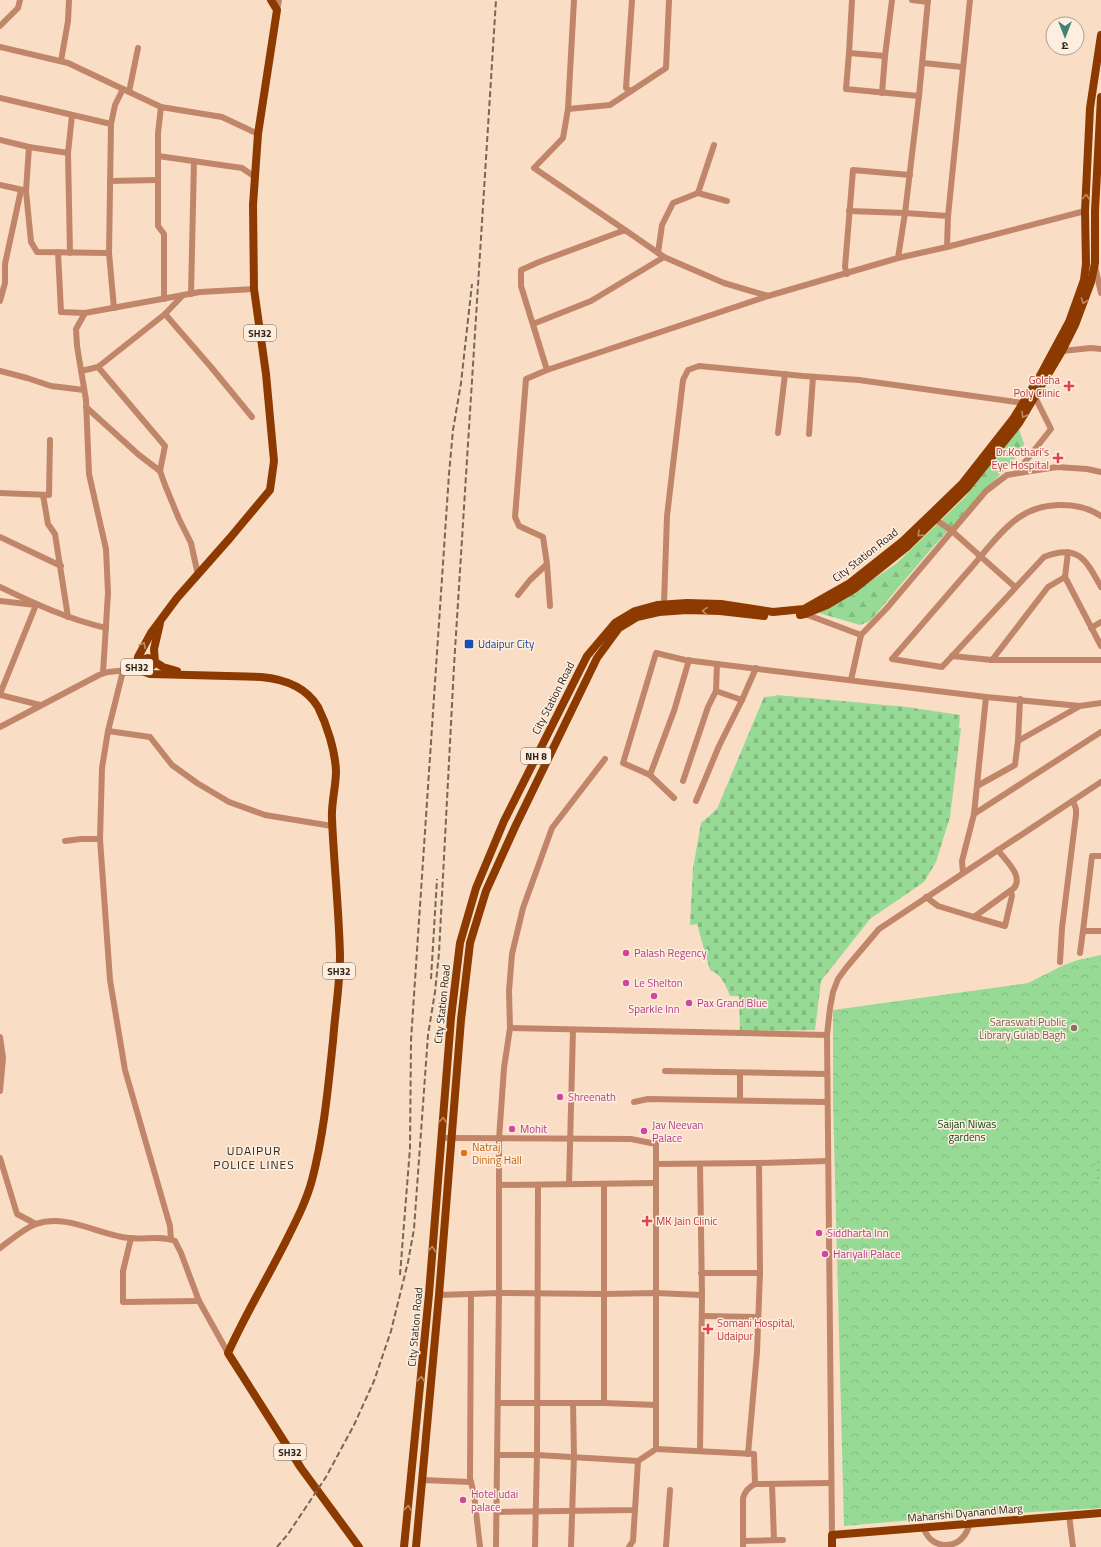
<svg xmlns="http://www.w3.org/2000/svg" width="1101" height="1547" font-family="'Titillium Web','Noto Sans Devanagari',sans-serif">
  <defs>
    <pattern id="forest-firs" width="22" height="20" patternUnits="userSpaceOnUse"><rect width="22" height="20" fill="#96da96"/><path d="M5 1l3.5 6h-7zM16 11l3.5 6h-7z" fill="#82bb81"/></pattern>
    <pattern id="cemetery-stones" width="16" height="16" patternUnits="userSpaceOnUse"><rect width="16" height="16" fill="#96da96"/><path d="M2 7V4a2 2 0 0 1 4 0v3zM10 15v-3a2 2 0 0 1 4 0v3z" fill="#82bb81"/></pattern>
    <pattern id="park-crowns" width="20" height="18" patternUnits="userSpaceOnUse"><rect width="20" height="18" fill="#96da96"/><path d="M2 6a3 3 0 1 1 6 0M12 15a3 3 0 1 1 6 0" fill="none" stroke="#82bb81"/></pattern>
    <pattern id="garden-dots" width="8" height="8" patternUnits="userSpaceOnUse"><rect width="8" height="8" fill="#96da96"/><path d="M2 2h.1M6 6h.1" fill="none" stroke="#82bb81" stroke-width="1.8" stroke-linecap="round"/></pattern>
  </defs>
  <rect width="100%" height="100%" fill="#f9dec5"/>
  <polygon fill="url(#forest-firs)" points="1019,429 1024,444 1021,452 932,548 870,621 860,625 819,613 852,594 897,563 965,497"/>
  <path fill="url(#cemetery-stones)" d="M777 695 907 707 960 715 959 728H961L950 817 936 862 924 882 870 919 821 981 815 1030 740 1031 739 996H730C726 985 721 974 710 970L697 924 690 925 693 868 701 823 717 809 764 697 776 696Z"/>
  <polygon fill="url(#park-crowns)" points="1101,955 1101,1508 947,1517 844,1526 833,1101 833,1010 1028,983 1064,965 1078,960"/>
  <polygon fill="url(#garden-dots)" points="1101,1142 1101,1182 1093,1181"/>
  <g fill="none" stroke-linecap="round" stroke-linejoin="round">
    <g stroke="#c18669" stroke-width="6">
      <polyline points="574,0 568,109 563,138 534,168 625,230"/>
      <polyline points="912,0 928,2"/>
      <polyline points="928,0 919,96 905,213 948,216 947,247"/>
      <polyline points="277,10 279,0"/>
      <polyline points="0,26 18,8 20,0"/>
      <polyline points="0,47 68,63 161,107 222,117 258,134"/>
      <polyline points="849,53 852,0"/>
      <polyline points="885,56 849,53 846,89 919,96"/>
      <polyline points="61,61 68,21 69,0"/>
      <polyline points="923,63 962,67"/>
      <polyline points="631,91 626,88 632,0"/>
      <polyline points="129,92 138,48"/>
      <polyline points="882,93 885,56 892,0"/>
      <polyline points="0,98 111,124"/>
      <polyline points="161,107 158,133 158,226 164,234 164,299"/>
      <polyline points="568,109 610,105 666,68 669,0"/>
      <polyline points="0,140 29,147 68,153"/>
      <polyline points="29,147 26,191 31,242 37,252 109,253"/>
      <polyline points="158,156 242,168 255,177"/>
      <polyline points="110,181 158,180"/>
      <polyline points="0,185 23,190"/>
      <polyline points="698,193 714,145"/>
      <polyline points="849,211 905,213 898,258"/>
      <polyline points="948,216 970,0"/>
      <polyline points="58,252 61,312 85,313 200,292 254,289"/>
      <polyline points="70,253 68,153 72,115"/>
      <polyline points="658,253 662,225 673,203 698,193 727,201"/>
      <polyline points="1095,266 1101,293"/>
      <polyline points="847,274 845,267 853,170 910,175"/>
      <polyline points="191,294 194,161"/>
      <polyline points="0,301 5,283 5,264 21,190"/>
      <polyline points="114,308 109,253 111,124 115,105 123,89"/>
      <polyline points="85,313 76,329 77,346 86,400 89,474 106,549 108,593 103,673"/>
      <polyline points="165,314 211,367 252,417"/>
      <polyline points="533,324 591,301 664,257"/>
      <polyline points="1062,351 1091,348 1101,349"/>
      <polyline points="98,367 165,446 160,471 165,485 179,519 191,543 198,575"/>
      <polyline points="547,370 768,296 898,258 947,247 1085,211"/>
      <polyline points="0,371 27,378 51,386 84,390"/>
      <polyline points="81,371 98,367 165,314 183,295"/>
      <polyline points="86,407 139,455 160,471"/>
      <polyline points="778,433 785,374"/>
      <polyline points="809,434 813,377"/>
      <polyline points="1017,472 1051,429 1035,397"/>
      <polyline points="0,493 49,495 50,440"/>
      <polyline points="43,495 48,524 55,534 68,617"/>
      <path d="M1101 516C1077 500 1040 502 1018 518 999 532 985 552 970 569 944 599 918 629 892 659L942 667 1044 557C1078 543 1086 560 1101 587"/>
      <polyline points="932,517 952,531 1015,587"/>
      <polyline points="0,537 61,566"/>
      <polyline points="1068,552 1065,577 1101,646"/>
      <polyline points="547,564 543,537 519,526 515,517 526,379 547,370 521,286 521,270 539,262 625,230 664,257 724,283 768,296"/>
      <polyline points="1065,577 1048,587 992,660 1101,660"/>
      <path d="M0 587C35 604 68 619 106 628"/>
      <polyline points="518,595 530,580 547,564 550,606"/>
      <polyline points="0,601 36,605 0,694"/>
      <polyline points="664,604 667,516 683,380 688,370 699,366 803,376 859,380 1023,403"/>
      <polyline points="805,614 861,635 887,608 986,491 1007,475 1057,467 1087,469 1101,472"/>
      <polyline points="1091,628 1101,622"/>
      <polyline points="952,656 992,660"/>
      <polyline points="123,671 108,731 102,768 100,839 110,980 125,1070 170,1226 171,1239"/>
      <polyline points="851,680 861,635"/>
      <polyline points="716,691 717,664"/>
      <polyline points="0,695 40,705"/>
      <polyline points="986,697 1080,706 1101,703"/>
      <polyline points="0,727 99,675 108,672 138,669"/>
      <polyline points="108,731 150,737 172,765 197,783 229,802 265,815 332,826"/>
      <polyline points="1018,741 1020,699"/>
      <polyline points="650,775 674,711 689,660"/>
      <polyline points="683,781 708,707 716,691 742,700 756,668"/>
      <polyline points="977,786 1015,765 1018,741 1080,706"/>
      <polyline points="674,798 650,775 623,763 656,653 685,660 986,697 974,814"/>
      <polyline points="696,801 719,746 742,700"/>
      <polyline points="65,841 81,839 100,839"/>
      <polyline points="1101,856 1092,856 1083,931 1101,931"/>
      <polyline points="963,873 962,861 974,814 1101,732"/>
      <path d="M926 897 938 906 974 917 1014 888C1024 876 1005 860 998 850"/>
      <polyline points="974,917 1005,926 1012,896 1011,891"/>
      <polyline points="1080,953 1083,931"/>
      <polyline points="1060,962 1062,928 1076,815 1076,809 1073,801"/>
      <polyline points="510,1028 827,1035"/>
      <polyline points="0,1037 3,1058 0,1091"/>
      <polyline points="665,1071 827,1074"/>
      <polyline points="740,1073 740,1100"/>
      <polyline points="634,1102 648,1099 827,1102"/>
      <polyline points="441,1138 631,1139 656,1144"/>
      <polyline points="656,1138 656,1164"/>
      <polyline points="0,1158 17,1214 36,1224"/>
      <polyline points="569,1184 573,1030"/>
      <polyline points="604,1184 604,1294 656,1293 702,1295 700,1164"/>
      <polyline points="499,1185 656,1183"/>
      <polyline points="131,1238 123,1271 123,1302 199,1301"/>
      <path d="M0 1248C11 1240 23 1229 36 1224 66 1213 99 1235 129 1238 144 1240 160 1235 175 1241L181 1253 199 1301 228 1353"/>
      <polyline points="701,1273 760,1273 759,1163 828,1161"/>
      <polyline points="471,1294 470,1478 474,1494 480,1547"/>
      <polyline points="439,1295 499,1293 496,1547"/>
      <polyline points="702,1316 757,1317"/>
      <polyline points="498,1403 604,1403 604,1294 499,1293 499,1139 504,1068 510,1028 509,991 512,954 523,908 552,828 605,759"/>
      <polyline points="604,1403 656,1405"/>
      <polyline points="656,1449 754,1454 755,1484 831,1483"/>
      <polyline points="700,1451 702,1295"/>
      <polyline points="748,1454 757,1352 760,1273"/>
      <polyline points="498,1455 537,1455 538,1185"/>
      <polyline points="422,1480 470,1482"/>
      <polyline points="772,1484 774,1540"/>
      <polyline points="476,1508 496,1508"/>
      <polyline points="496,1512 635,1510 638,1461"/>
      <polyline points="1069,1515 1073,1547"/>
      <path d="M923 1527C927 1537 932 1543 943 1545"/>
      <polyline points="832,1535 827,1035 830,1008 833,992 838,979 846,968 879,929 1101,782"/>
      <polyline points="743,1541 783,1540"/>
      <polyline points="535,1547 537,1455 638,1461 656,1449 656,1164 759,1163"/>
      <polyline points="571,1547 574,1456 573,1403"/>
      <polyline points="629,1547 633,1541 635,1510"/>
      <polyline points="666,1547 670,1490"/>
      <path d="M743 1547V1498C745 1491 749 1487 755 1484"/>
      <path d="M943 1547V1545C958 1546 966 1537 970 1523"/>
    </g>
    <g stroke="#8d3a00" stroke-width="8">
      <path d="M271 0 277 10 258 134 253 205 254 289 266 374 274 461 270 490 230 538 177 598 151 633 138 657 137 665 139 670 150 674 261 677C284 679 306 687 318 707 327 725 335 750 336 771 336 787 331 803 332 819 334 865 339 910 340 956 340 984 335 1013 333 1041 328 1088 324 1134 312 1180 306 1202 296 1221 286 1241 267 1279 245 1315 228 1353L301 1468 359 1547"/>
      <polyline points="800,615 805,614 827,605 854,589 908,546 967,488 1019,423 1062,351 1075,325 1091,282 1095,263 1095,211 1101,97"/>
      <polyline points="160,623 154,649 155,662 163,667 177,671"/>
      <path d="M148 658 155 662C152 669 145 668 138 669 138 663 142 659 148 658Z"/>
      <polyline points="404,1547 429,1294 451,1018 460,943 476,888 504,821 587,656 615,623 635,611 657,605 687,603 721,604 773,612 804,609 850,583 903,541 962,484 1013,419 1041,374 1069,322 1084,280 1086,264 1085,211 1090,108 1101,35"/>
      <polyline points="416,1547 439,1295 461,1020 470,943 486,891 515,827 597,658 619,628 637,617 659,612 687,610 720,611 764,616"/>
      <polyline points="832,1547 832,1535 1101,1513"/>
    </g>
    <g stroke="#776759" stroke-width="2" stroke-dasharray="6 3" stroke-linecap="butt">
      <polyline points="431,979 437,879"/>
      <polyline points="400,1275 410,1148 411,1040 449,474 453,430 461,383 472,284"/>
      <polyline points="277,1547 288,1534 326,1477 354,1425 374,1381 391,1331 408,1262 414,1229 428,1035 435,992 439,953 454,666 496,0"/>
    </g>
  </g>
  <defs><path id="oneway-chevron" d="M-2-3.5L2.5 0L-2 3.5" fill="none" stroke-width="1.6" stroke-linecap="round" stroke-linejoin="round"/></defs>
  <g stroke="#c08b64">
    <use href="#oneway-chevron" transform="translate(1086 197) rotate(-86)"/>
    <use href="#oneway-chevron" transform="translate(1084 301) rotate(110)"/>
    <use href="#oneway-chevron" transform="translate(1024 415) rotate(121)"/>
    <use href="#oneway-chevron" transform="translate(920 534) rotate(136)"/>
    <use href="#oneway-chevron" transform="translate(705 611) rotate(-178)"/>
    <use href="#oneway-chevron" transform="translate(143 645) rotate(-62)"/>
    <use href="#oneway-chevron" transform="translate(443 1120) rotate(-85)"/>
    <use href="#oneway-chevron" transform="translate(432 1249) rotate(-85)"/>
    <use href="#oneway-chevron" transform="translate(421 1379) rotate(-85)"/>
    <use href="#oneway-chevron" transform="translate(408 1508) rotate(-84)"/>
  </g>
  <g fill="#e0444e" stroke="#feeedf" stroke-width="1.5">
    <path d="M1067 380h4v4h4v4h-4v4h-4v-4h-4v-4h4z"/>
    <path d="M1056 452h4v4h4v4h-4v4h-4v-4h-4v-4h4z"/>
    <path d="M645 1215h4v4h4v4h-4v4h-4v-4h-4v-4h4z"/>
    <path d="M706 1323h4v4h4v4h-4v4h-4v-4h-4v-4h4z"/>
  </g>
  <rect fill="#1a4fb4" stroke="#feeedf" stroke-width="1.5" x="464" y="639" width="10" height="10" rx="2"/>
  <g fill="#d1479c" stroke="#feeedf" stroke-width="1.5">
    <circle cx="626" cy="953" r="4"/>
    <circle cx="626" cy="983" r="4"/>
    <circle cx="654" cy="996" r="4"/>
    <circle cx="689" cy="1003" r="4"/>
    <circle cx="560" cy="1097" r="4"/>
    <circle cx="512" cy="1129" r="4"/>
    <circle cx="644" cy="1131" r="4"/>
    <circle cx="819" cy="1233" r="4"/>
    <circle cx="825" cy="1254" r="4"/>
    <circle cx="463" cy="1500" r="4"/>
  </g>
  <circle fill="#8d6e63" stroke="#feeedf" stroke-width="1.5" cx="1074" cy="1028" r="4"/>
  <circle fill="#e8710a" stroke="#feeedf" stroke-width="1.5" cx="464" cy="1153" r="4"/>
  <g text-anchor="middle" stroke-width="3" stroke-linejoin="round" paint-order="stroke">
    <g fill="#feeedf" stroke="#6d6156" stroke-width="1">
      <rect x="244" y="325" width="32" height="16" rx="3"/>
      <rect x="121" y="659" width="32" height="16" rx="3"/>
      <rect x="521" y="748" width="30" height="16" rx="3"/>
      <rect x="323" y="963" width="32" height="16" rx="3"/>
      <rect x="274" y="1444" width="32" height="16" rx="3"/>
    </g>
    <g font-size="10" font-weight="bold" fill="#2f251c">
      <text x="260" y="337">SH32</text>
      <text x="137" y="671">SH32</text>
      <text x="536" y="760">NH 8</text>
      <text x="339" y="975">SH32</text>
      <text x="290" y="1456">SH32</text>
    </g>
    <g font-size="11" fill="#be3a42" stroke="#feeedf" text-anchor="end">
      <text x="1060" y="384">Golcha<tspan x="1060" dy="13">Poly Clinic</tspan></text>
      <text x="1049" y="456">Dr.Kothari's<tspan x="1049" dy="13">Eye Hospital</tspan></text>
      <text x="656" y="1225" text-anchor="start">MK Jain Clinic</text>
      <text x="717" y="1327" text-anchor="start">Somani Hospital,<tspan x="717" dy="13">Udaipur</tspan></text>
    </g>
    <g font-size="11" fill="#2f251c" stroke="#feeedf">
      <text transform="translate(865 555) rotate(-38)" y="4">City Station Road</text>
      <text transform="translate(553 698) rotate(-63)" y="4">City Station Road</text>
      <text transform="translate(442 1004) rotate(-84)" y="4">City Station Road</text>
      <text transform="translate(415 1327) rotate(-85)" y="4">City Station Road</text>
      <text transform="translate(965 1513) rotate(-5)" y="4">Maharishi Dyanand Marg</text>
    </g>
    <g font-size="11" fill="#164399" stroke="#feeedf" text-anchor="start">
      <text x="478" y="648">Udaipur City</text>
    </g>
    <g font-size="11" fill="#b23c85" stroke="#feeedf" text-anchor="start">
      <text x="634" y="957">Palash Regency</text>
      <text x="634" y="987">Le Shelton</text>
      <text x="697" y="1007">Pax Grand Blue</text>
      <text x="654" y="1013" text-anchor="middle">Sparkle Inn</text>
      <text x="568" y="1101">Shreenath</text>
      <text x="652" y="1129">Jav Neevan<tspan x="652" dy="13">Palace</tspan></text>
      <text x="520" y="1133">Mohit</text>
      <text x="827" y="1237">Siddharta Inn</text>
      <text x="833" y="1258">Hariyali Palace</text>
      <text x="471" y="1498">Hotel udai<tspan x="471" dy="13">palace</tspan></text>
    </g>
    <g font-size="11" fill="#785e54" stroke="#feeedf" text-anchor="end">
      <text x="1066" y="1026">Saraswati Public<tspan x="1066" dy="13">Library Gulab Bagh</tspan></text>
    </g>
    <g font-size="11" fill="#104515" stroke="#feeedf">
      <text x="967" y="1128">Saijan Niwas<tspan x="967" dy="13">gardens</tspan></text>
    </g>
    <g font-size="11" fill="#c56008" stroke="#feeedf" text-anchor="start">
      <text x="472" y="1151">Natraj<tspan x="472" dy="13">Dining Hall</tspan></text>
    </g>
    <g font-size="12" letter-spacing="1" fill="#2f251c" stroke="#feeedf">
      <text x="254" y="1155">UDAIPUR<tspan x="254" dy="14">POLICE LINES</tspan></text>
    </g>
  </g>
  <g transform="translate(1065 36) rotate(180)"><circle r="19" fill="#feeedf" stroke="#ab9e91"/>
  <path d="M0-3L7 15L0 10L-7 15Z" fill="#428372"/>
  <text y="-6" font-size="11" font-weight="bold" text-anchor="middle" fill="#2f251c">उ</text>
  </g>
</svg>
